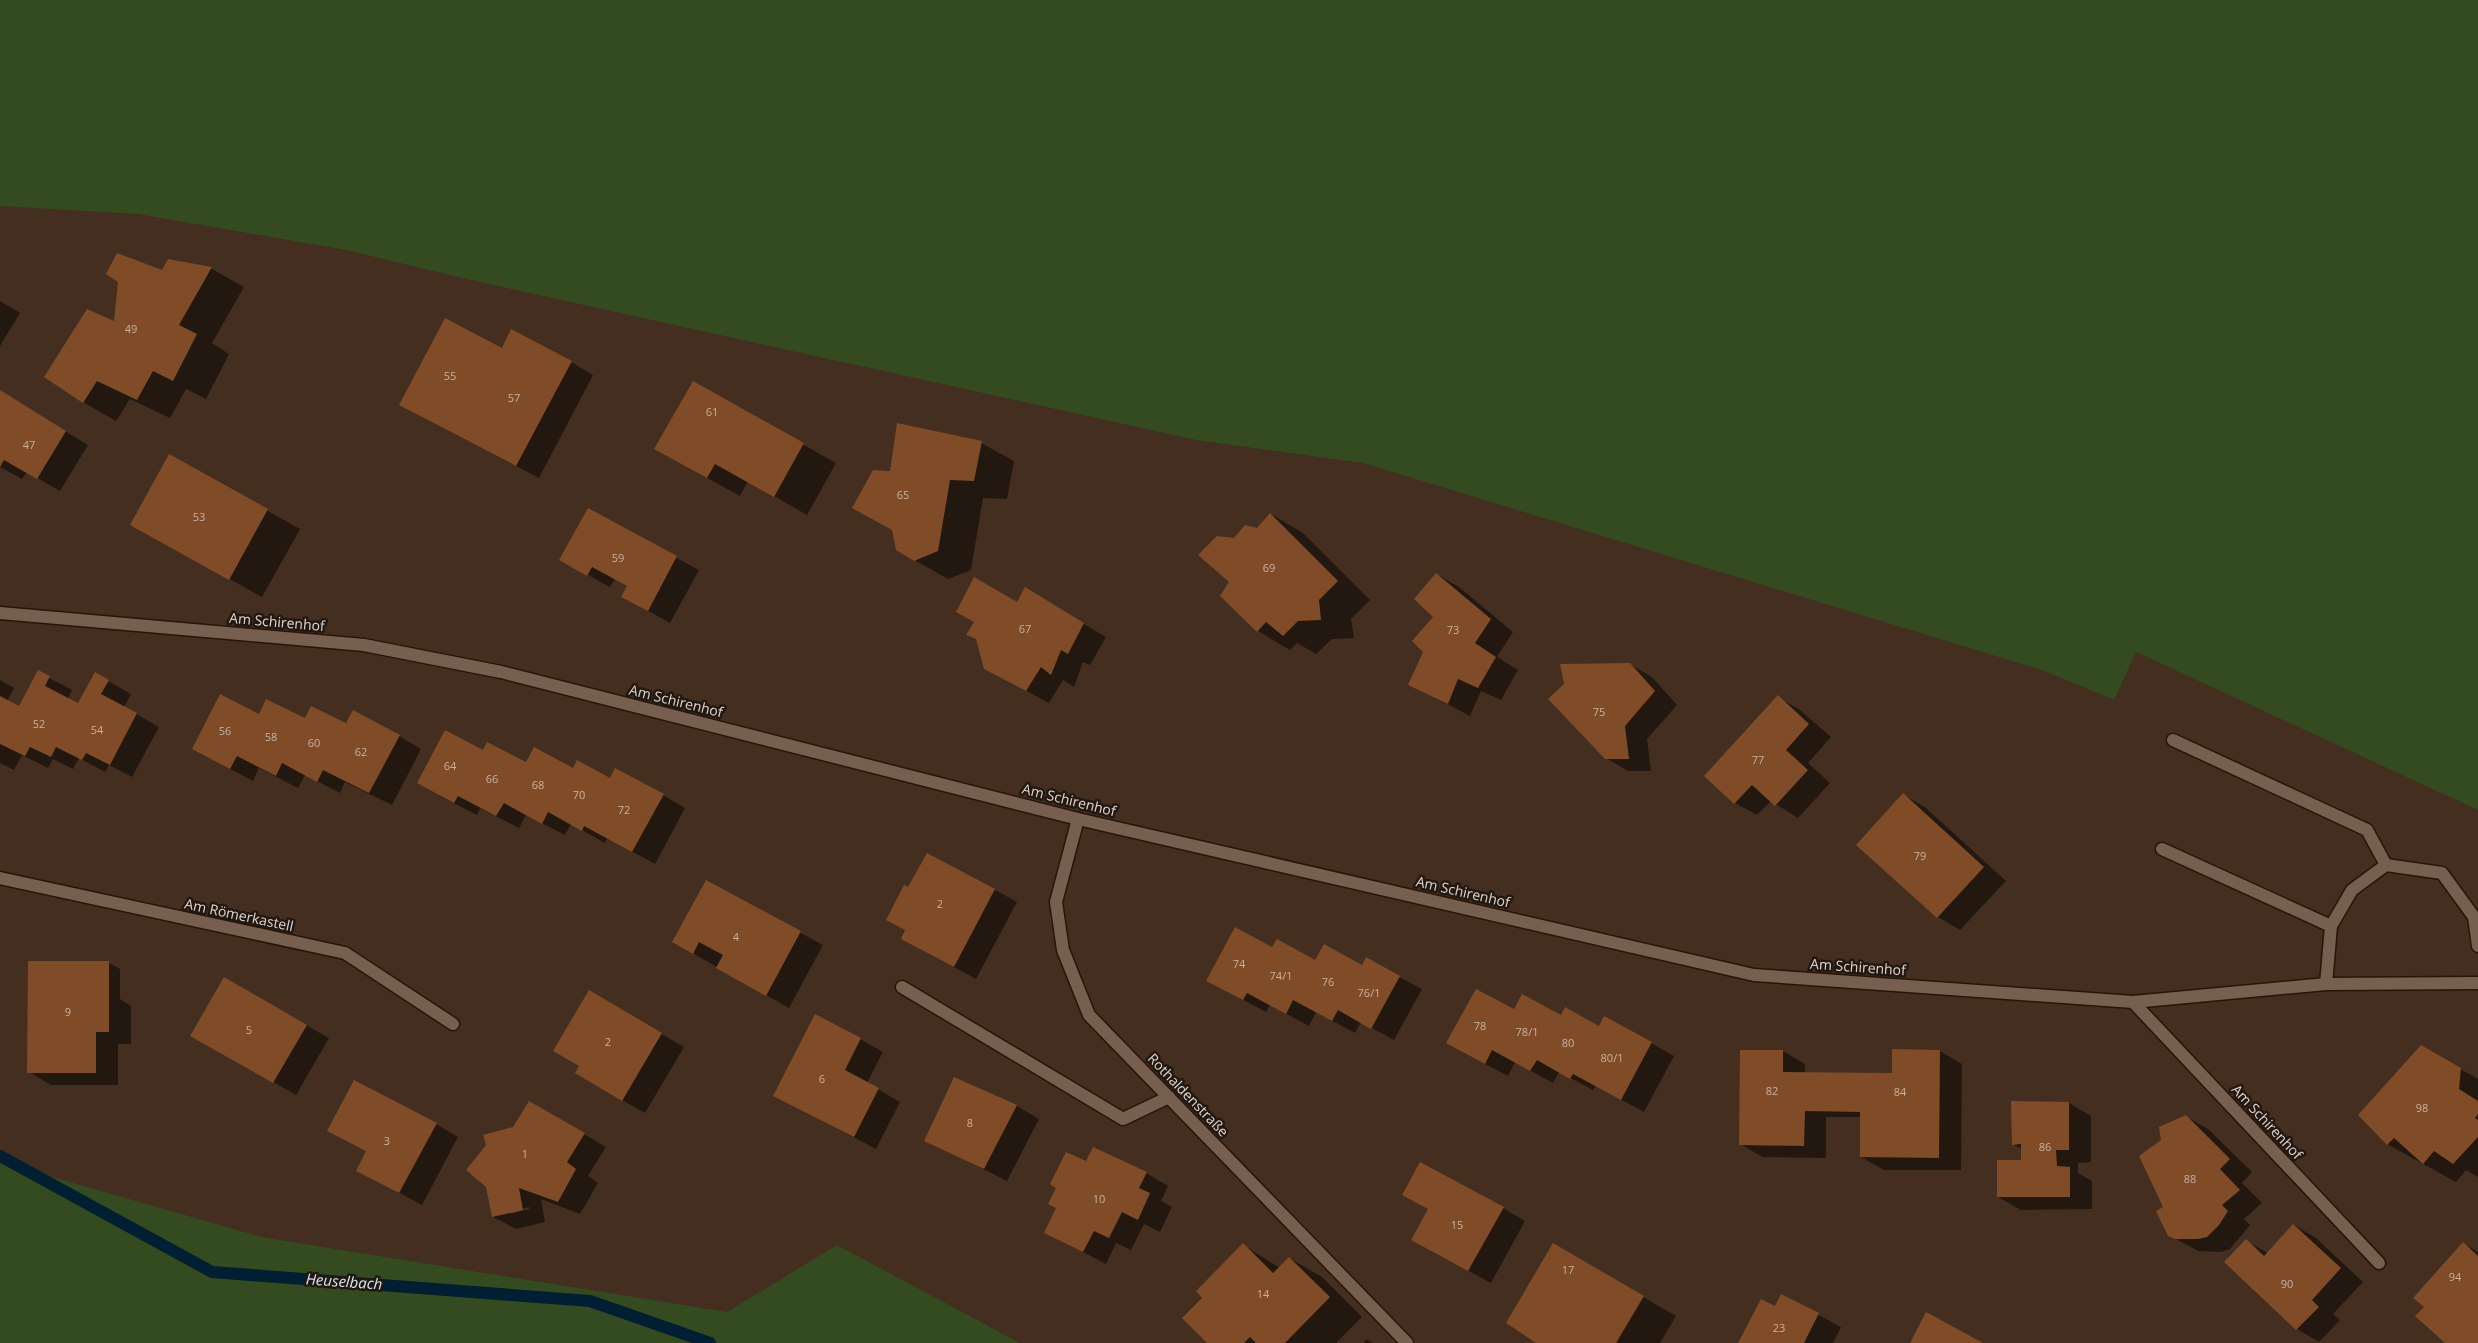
<svg xmlns="http://www.w3.org/2000/svg" width="2478" height="1343" font-family="'Open Sans',sans-serif">
  <rect width="100%" height="100%" fill="#432e1f"/>
  <g fill="#334b1e">
    <polygon points="0,0 2478,0 2478,810 2136,652 2114,700 2045,671 1363,463 1196,440 462,278 346,250 138,214 0,206"/>
    <polygon points="0,1162 261,1237 727,1312 837,1245 1020,1343 0,1343"/>
  </g>
  <g fill="#0007" fill-rule="evenodd">
    <polygon points="168,260 212,269 244,287 212,343 229,354 206,399 186,389 170,418 130,399 116,421 83,402 115,323 163,272"/>
    <polygon points="0,301 20,313 0,346"/>
    <polygon points="502,349 571,362 593,375 539,478 422,417"/>
    <polygon points="693,383 836,463 807,515 748,481 740,496 689,468"/>
    <polygon points="0,391 88,445 60,491 27,472 22,479 0,467"/>
    <polygon points="981,443 1014,461 1007,499 983,498 971,570 948,579 897,550 892,473"/>
    <polygon points="170,456 300,529 262,597 165,543"/>
    <polygon points="588,510 699,570 670,623 645,609 628,586 615,579 610,587 561,560"/>
    <polygon points="1271,514 1303,533 1370,600 1351,619 1354,638 1332,639 1316,654 1297,643 1290,650 1258,631 1231,582 1234,539 1257,529"/>
    <polygon points="1436,574 1459,587 1513,632 1497,657 1518,670 1501,700 1481,691 1470,716 1410,684 1425,652 1435,617"/>
    <polygon points="1047,602 1106,637 1090,665 1083,662 1074,687 1063,680 1049,703 1008,681 976,622 1018,604"/>
    <polygon points="1629,664 1652,677 1677,705 1647,739 1651,771 1628,771 1606,758"/>
    <polygon points="38,672 72,690 68,699 79,705 108,681 131,694 124,707 159,727 132,777 109,765 105,772 79,758 73,769 53,759 48,768 22,755 14,770 0,763 0,680 14,688 7,701 19,708"/>
    <polygon points="1778,697 1800,710 1831,737 1808,763 1830,783 1798,818 1771,801 1757,815 1735,803"/>
    <polygon points="259,715 305,720 399,736 421,749 392,805 345,782 340,793 305,775 298,788 259,768 253,781 193,749"/>
    <polygon points="483,751 526,764 573,769 611,779 663,795 685,808 655,864 607,838 605,843 571,824 565,835 526,815 519,828 480,808 477,815 440,796"/>
    <polygon points="1904,795 1926,808 2006,881 1960,930 1938,917 1858,845"/>
    <polygon points="706,882 823,945 789,1008 673,942"/>
    <polygon points="909,889 995,890 1017,902 976,979 924,951"/>
    <polygon points="1273,949 1316,961 1399,977 1422,989 1394,1040 1361,1022 1355,1033 1316,1012 1309,1026 1270,1005 1266,1012 1230,993"/>
    <polygon points="109,963 120,969 120,999 131,1006 131,1044 118,1044 118,1085 51,1085 29,1072"/>
    <polygon points="224,979 329,1038 296,1095 192,1035"/>
    <polygon points="589,992 684,1047 645,1113 622,1100"/>
    <polygon points="1515,1011 1599,1027 1651,1043 1674,1056 1644,1112 1596,1086 1593,1090 1559,1072 1553,1083 1515,1062 1508,1076 1470,1056"/>
    <polygon points="860,1039 883,1052 867,1083 900,1102 876,1149 775,1096"/>
    <polygon points="2421,1047 2478,1079 2478,1177 2466,1170 2456,1182 2387,1144"/>
    <polygon points="1783,1051 1805,1064 1805,1073 1893,1074 1940,1051 1962,1064 1961,1170 1884,1170 1861,1157 1862,1117 1826,1117 1826,1158 1763,1157 1740,1144"/>
    <polygon points="955,1079 1017,1106 1039,1119 1007,1181 926,1140"/>
    <path d="M530 1102 606 1147 588 1176 598 1183 580 1214 541 1199 545 1222 516 1229 493 1217 487 1146 513 1128ZM529 1207V1209L510 1214V1212Z"/>
    <polygon points="2069,1103 2091,1116 2091,1162 2078,1163 2078,1173 2092,1181 2092,1209 2021,1210 1998,1197 2022,1162 2022,1149 2013,1144"/>
    <polygon points="2185,1116 2208,1129 2252,1172 2242,1183 2262,1203 2244,1219 2250,1225 2230,1249 2221,1252 2198,1251 2169,1235 2165,1207 2162,1140"/>
    <polygon points="436,1124 458,1137 422,1205 357,1170 367,1151"/>
    <polygon points="1086,1163 1146,1173 1168,1186 1161,1201 1172,1207 1160,1232 1144,1224 1131,1250 1116,1243 1106,1264 1046,1233"/>
    <polygon points="1503,1208 1525,1221 1491,1283 1435,1253"/>
    <polygon points="2294,1225 2316,1238 2363,1282 2333,1314 2340,1320 2319,1342 2297,1329 2246,1241 2268,1253"/>
    <polygon points="2464,1244 2478,1252 2478,1343 2446,1343 2425,1307"/>
    <polygon points="1243,1245 1280,1268 1289,1258 1322,1277 1362,1317 1336,1343 1209,1343 1204,1298"/>
    <polygon points="1554,1245 1676,1316 1660,1343 1538,1343"/>
    <polygon points="1782,1295 1841,1327 1833,1343 1739,1343 1775,1308"/>
    <polygon points="1366,1339 1373,1343 1364,1343"/>
  </g>
  <g fill="none" stroke-linecap="round" stroke-linejoin="round">
    <polyline stroke="#011f33" stroke-width="12" points="0,1156 212,1272 590,1301 710,1343"/>
  </g>
  <g fill="#7f4c27">
    <polygon points="117,253 162,270 168,259 212,267 179,325 197,334 173,381 153,371 137,400 97,381 83,403 44,377 87,309 114,321 118,282 106,274"/>
    <polygon points="445,318 502,348 511,329 572,361 516,466 399,405"/>
    <polygon points="693,381 804,443 774,497 715,464 707,478 654,449"/>
    <polygon points="0,390 66,431 37,479 4,460 0,467"/>
    <polygon points="897,423 982,441 974,481 950,480 938,551 914,561 896,550 892,530 852,508 873,470 890,471"/>
    <polygon points="169,454 268,509 229,580 130,525"/>
    <polygon points="588,508 677,556 648,611 621,597 627,586 592,567 587,576 559,560"/>
    <polygon points="1270,513 1338,581 1319,600 1321,620 1298,621 1283,636 1266,622 1257,632 1220,596 1229,582 1198,555 1217,536 1234,538 1245,525 1257,528"/>
    <polygon points="1436,573 1491,619 1475,643 1496,657 1478,688 1458,679 1448,704 1408,685 1423,652 1412,641 1433,617 1414,599"/>
    <polygon points="974,577 1017,602 1025,587 1084,623 1068,654 1061,650 1051,675 1041,667 1026,691 984,669 976,639 966,635 974,622 956,612"/>
    <polygon points="1630,663 1655,691 1625,726 1629,759 1605,759 1548,699 1564,684 1560,664"/>
    <polygon points="38,670 50,676 45,686 78,703 95,672 109,680 101,694 137,713 110,765 86,753 82,760 56,747 51,757 30,747 25,756 0,744 0,696 19,706"/>
    <polygon points="220,694 259,714 266,699 305,718 311,706 346,723 353,710 400,735 369,793 323,770 317,782 282,763 276,776 237,756 230,769 192,749"/>
    <polygon points="1778,695 1809,724 1786,750 1808,770 1775,806 1752,785 1734,804 1704,776"/>
    <polygon points="445,730 483,750 487,742 526,762 534,747 573,768 577,760 610,778 615,768 664,794 632,852 584,826 582,831 548,812 542,824 504,803 496,816 458,796 454,803 417,783"/>
    <polygon points="1903,793 1984,867 1937,918 1856,845"/>
    <polygon points="927,853 995,889 954,967 901,939 905,930 886,920 904,885 908,887"/>
    <polygon points="706,880 801,931 766,996 716,968 723,955 699,942 693,954 672,942"/>
    <polygon points="1235,927 1272,947 1277,939 1315,960 1324,944 1362,965 1366,957 1400,976 1371,1029 1338,1010 1332,1021 1293,1000 1286,1014 1247,993 1243,1000 1206,981"/>
    <polygon points="28,961 109,961 109,1032 96,1032 96,1073 27,1073"/>
    <polygon points="224,977 307,1025 273,1083 190,1036"/>
    <polygon points="1476,989 1514,1009 1522,994 1561,1015 1565,1007 1599,1026 1604,1016 1652,1042 1621,1100 1573,1074 1570,1079 1537,1060 1530,1071 1492,1050 1485,1064 1446,1043"/>
    <polygon points="589,990 662,1033 622,1101 575,1073 579,1066 553,1051"/>
    <polygon points="815,1014 861,1038 845,1070 879,1088 854,1137 773,1096"/>
    <polygon points="2421,1045 2461,1068 2459,1089 2478,1101 2478,1114 2475,1118 2478,1120 2478,1137 2453,1164 2434,1151 2423,1164 2394,1138 2387,1145 2358,1115"/>
    <polygon points="1892,1049 1940,1050 1939,1158 1860,1157 1860,1112 1805,1111 1804,1146 1739,1145 1740,1050 1783,1050 1783,1072 1892,1073"/>
    <polygon points="954,1077 1017,1105 984,1169 924,1141"/>
    <polygon points="354,1080 437,1123 399,1193 356,1171 366,1151 327,1131"/>
    <polygon points="529,1101 585,1133 567,1162 576,1169 558,1202 519,1188 523,1210 492,1217 486,1187 466,1170 486,1145 483,1135 513,1127"/>
    <polygon points="2011,1101 2069,1102 2069,1150 2056,1150 2057,1166 2070,1167 2070,1197 1997,1197 1997,1160 2021,1160 2021,1144 2012,1145"/>
    <polygon points="2186,1115 2230,1159 2220,1169 2240,1190 2222,1205 2228,1211 2219,1225 2207,1237 2198,1239 2175,1239 2168,1236 2156,1211 2163,1207 2139,1156 2161,1140 2159,1127"/>
    <polygon points="1093,1147 1147,1172 1139,1188 1150,1193 1138,1220 1122,1212 1109,1238 1094,1231 1083,1252 1044,1233 1056,1208 1048,1204 1056,1188 1050,1184 1066,1152 1086,1161"/>
    <polygon points="1420,1162 1504,1207 1468,1271 1411,1240 1428,1209 1402,1195"/>
    <polygon points="2293,1224 2341,1268 2312,1300 2319,1307 2296,1330 2224,1262 2246,1239 2264,1256"/>
    <polygon points="2463,1242 2478,1256 2478,1343 2445,1343 2415,1316 2424,1307 2413,1298"/>
    <polygon points="1243,1243 1273,1273 1289,1257 1330,1297 1285,1343 1256,1343 1250,1337 1244,1343 1207,1343 1182,1318 1202,1298 1196,1291"/>
    <polygon points="1553,1243 1644,1296 1616,1343 1536,1343 1506,1323"/>
    <polygon points="1781,1294 1819,1313 1804,1343 1738,1343 1761,1299 1775,1306"/>
    <polygon points="1926,1312 1983,1343 1910,1343"/>
  </g>
  <g fill="none" stroke-linecap="round" stroke-linejoin="round">
    <defs>
      <g id="lane">
        <polyline points="2173,740 2367,830 2386,865"/>
        <polyline points="2162,849 2331,926"/>
        <polyline points="902,987 1123,1119 1169,1097"/>
      </g>
      <g id="street">
        <polyline points="0,613 364,645 501,672 1078,819 1754,975 2133,1002 2326,984 2478,983"/>
        <polyline points="1078,819 1056,902 1063,950 1089,1015 1407,1343"/>
        <polyline points="0,878 345,953 453,1024"/>
        <polyline points="2326,984 2331,926 2352,890 2386,865 2442,873 2474,917 2478,946"/>
        <polyline points="2133,1002 2379,1263"/>
      </g>
    </defs>
    <use href="#lane" stroke="#281507" stroke-width="15"/>
    <use href="#street" stroke="#281507" stroke-width="15"/>
    <use href="#lane" stroke="#775f4f" stroke-width="12"/>
    <use href="#street" stroke="#775f4f" stroke-width="12"/>
  </g>
  <g text-anchor="middle" stroke-width="5" stroke-linejoin="round" paint-order="stroke">
    <g font-size="11" fill="#c8b1a1">
      <text x="131" y="333">49</text>
      <text x="450" y="380">55</text>
      <text x="514" y="402">57</text>
      <text x="712" y="416">61</text>
      <text x="29" y="449">47</text>
      <text x="903" y="499">65</text>
      <text x="199" y="521">53</text>
      <text x="618" y="562">59</text>
      <text x="1269" y="572">69</text>
      <text x="1025" y="633">67</text>
      <text x="1453" y="634">73</text>
      <text x="1599" y="716">75</text>
      <text x="39" y="728">52</text>
      <text x="97" y="734">54</text>
      <text x="225" y="735">56</text>
      <text x="271" y="741">58</text>
      <text x="314" y="747">60</text>
      <text x="361" y="756">62</text>
      <text x="1758" y="764">77</text>
      <text x="450" y="770">64</text>
      <text x="492" y="783">66</text>
      <text x="538" y="789">68</text>
      <text x="579" y="799">70</text>
      <text x="624" y="814">72</text>
      <text x="1920" y="860">79</text>
      <text x="940" y="908">2</text>
      <text x="736" y="941">4</text>
      <text x="1239" y="968">74</text>
      <text x="1281" y="980">74/1</text>
      <text x="1328" y="986">76</text>
      <text x="1369" y="997">76/1</text>
      <text x="68" y="1016">9</text>
      <text x="1480" y="1030">78</text>
      <text x="249" y="1034">5</text>
      <text x="1527" y="1036">78/1</text>
      <text x="608" y="1046">2</text>
      <text x="1568" y="1047">80</text>
      <text x="1612" y="1062">80/1</text>
      <text x="822" y="1083">6</text>
      <text x="1772" y="1095">82</text>
      <text x="1900" y="1096">84</text>
      <text x="2422" y="1112">98</text>
      <text x="970" y="1127">8</text>
      <text x="387" y="1145">3</text>
      <text x="2045" y="1151">86</text>
      <text x="525" y="1158">1</text>
      <text x="2190" y="1183">88</text>
      <text x="1099" y="1203">10</text>
      <text x="1457" y="1229">15</text>
      <text x="1568" y="1274">17</text>
      <text x="2455" y="1281">94</text>
      <text x="2287" y="1288">90</text>
      <text x="1263" y="1298">14</text>
      <text x="1779" y="1332">23</text>
    </g>
    <g font-size="14" fill="#e1d3ca" stroke="#221812">
      <text transform="translate(277 622) rotate(5)" y="5">Am Schirenhof</text>
      <text transform="translate(676 701) rotate(14)" y="5">Am Schirenhof</text>
      <text transform="translate(1069 800) rotate(14)" y="5">Am Schirenhof</text>
      <text transform="translate(1463 892) rotate(13)" y="5">Am Schirenhof</text>
      <text transform="translate(239 915) rotate(12)" y="5">Am Römerkastell</text>
      <text transform="translate(1858 967) rotate(4)" y="5">Am Schirenhof</text>
      <text transform="translate(1188 1095) rotate(46)" y="5">Rothaldenstraße</text>
      <text transform="translate(2267 1122) rotate(47)" y="5">Am Schirenhof</text>
    </g>
    <g font-size="15" font-style="italic" fill="#d7e7f3" stroke="#221812">
      <text transform="translate(344 1282) rotate(4)" y="5">Heuselbach</text>
    </g>
  </g>
</svg>
